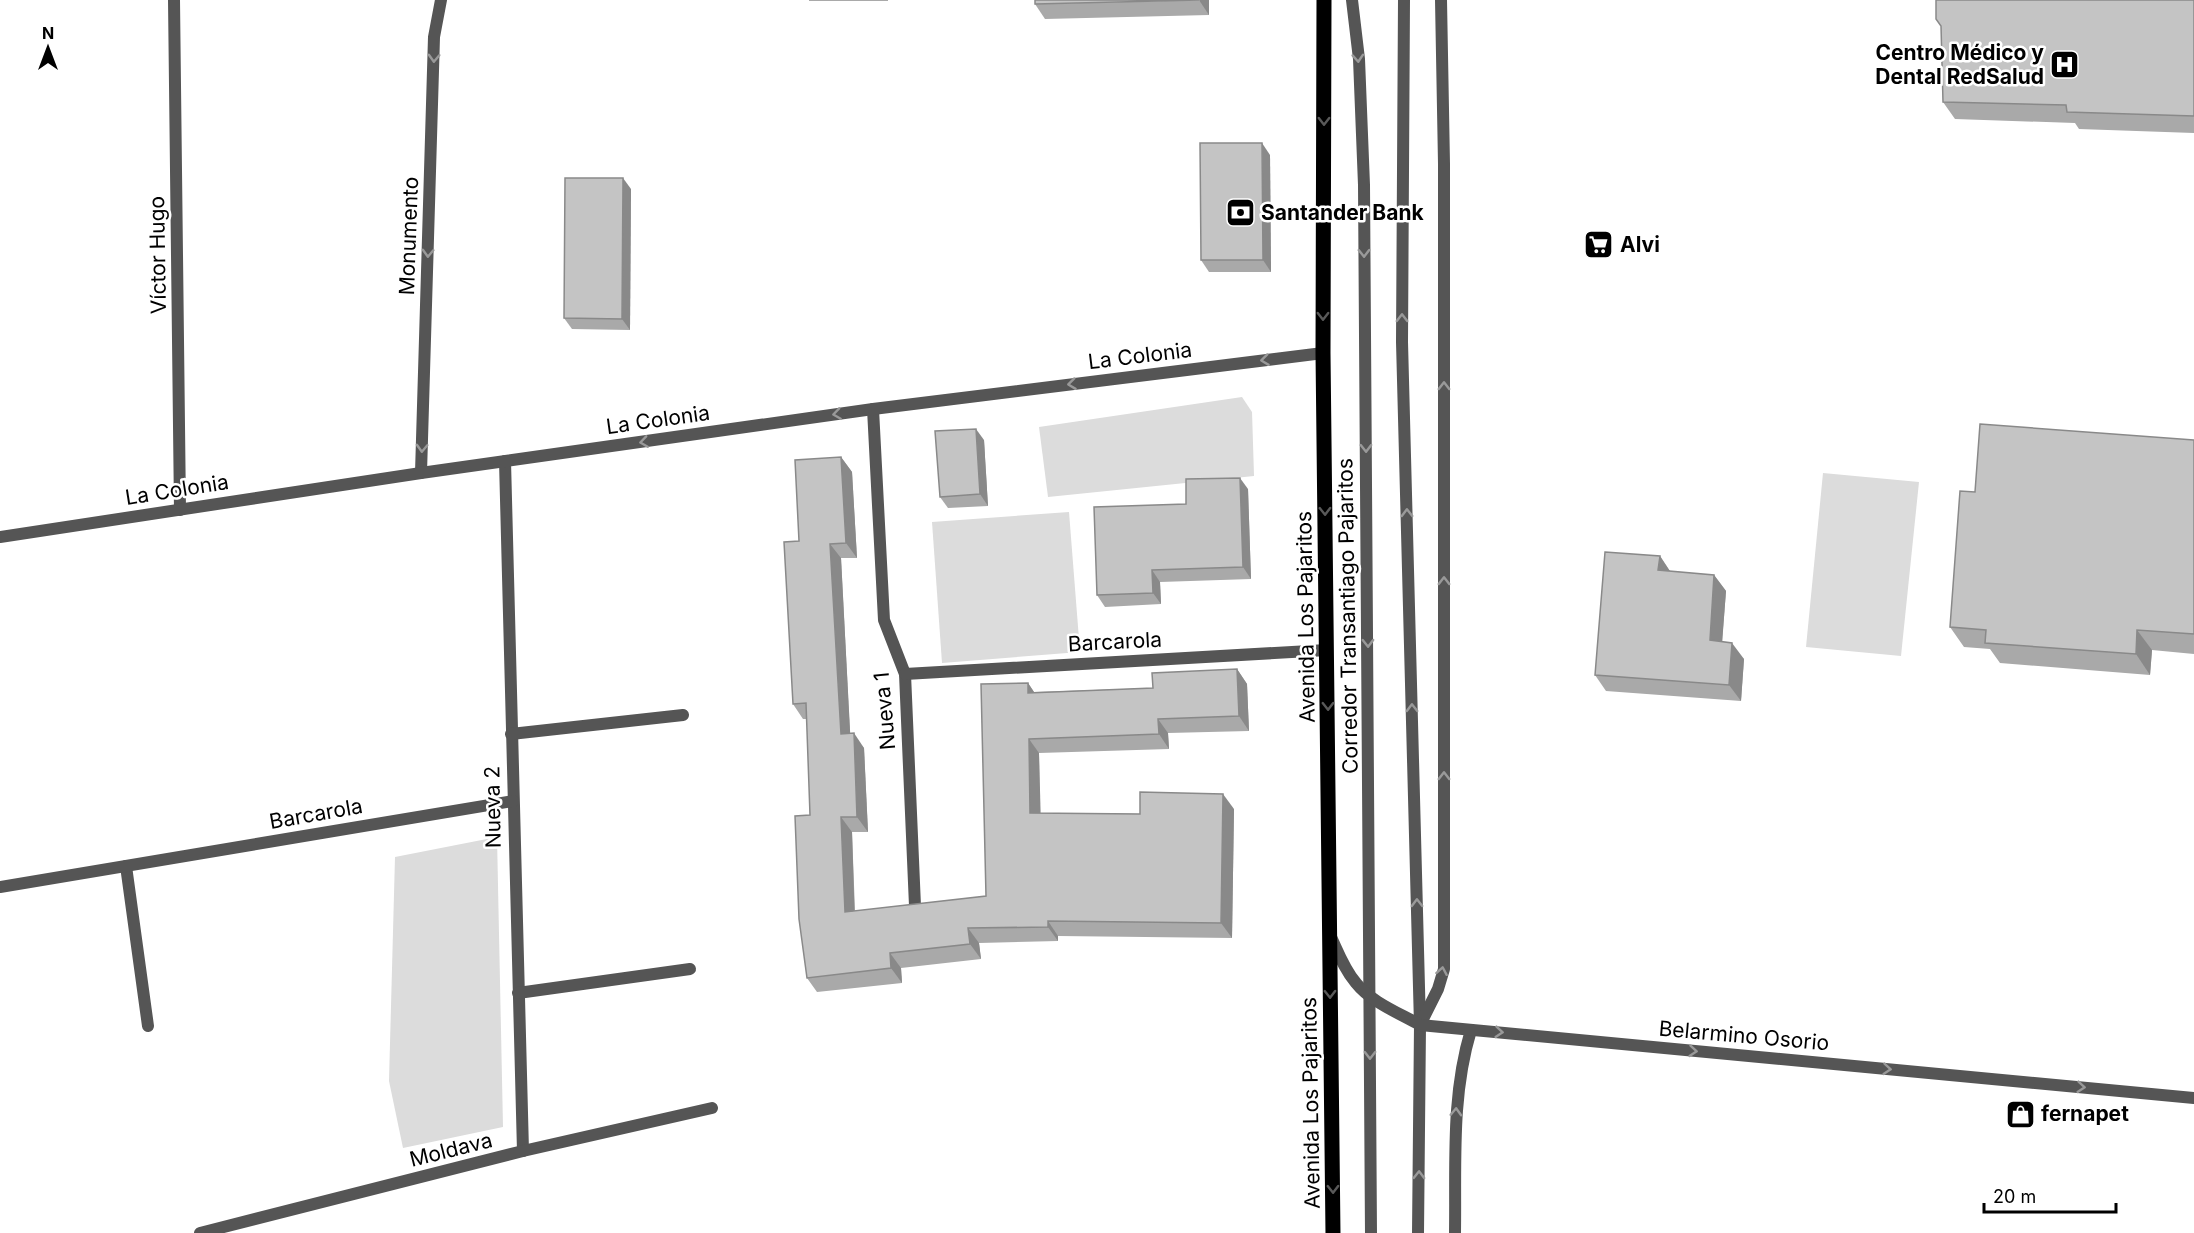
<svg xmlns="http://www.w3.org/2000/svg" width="2194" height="1233" font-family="Inter,sans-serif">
  <rect width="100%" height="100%" fill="#fff"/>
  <g fill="#dcdcdc">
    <polygon points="1242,397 1252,412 1254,476 1048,497 1039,427"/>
    <polygon points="1823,473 1919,482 1901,656 1806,647"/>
    <polygon points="1069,512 1080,652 942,663 932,522"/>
    <polygon points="497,837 503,1127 403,1148 389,1081 395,857"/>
  </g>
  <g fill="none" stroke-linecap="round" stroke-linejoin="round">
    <g stroke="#555" stroke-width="12">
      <polyline points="1352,0 1359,59 1364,185 1371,1233"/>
      <polyline points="1404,0 1402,342 1420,1025 1418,1233"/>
    </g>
    <g stroke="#555" stroke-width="12">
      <polyline points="174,0 180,510"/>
      <polyline points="873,409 884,620 905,674 915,906"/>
      <polyline points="505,461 523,1151"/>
      <polyline points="421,473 434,37 441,0"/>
      <polyline points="905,674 1327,650"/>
      <polyline points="511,734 683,715"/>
      <polyline points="126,866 148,1026"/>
      <polyline points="0,887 513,801"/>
      <polyline points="518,993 690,969"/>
      <polyline points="1420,1025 1438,989 1444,969 1444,164 1441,0"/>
      <polyline points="200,1233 523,1151 712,1108"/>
      <path d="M1455 1233C1456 1164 1451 1096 1471 1030"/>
    </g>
    <g stroke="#555" stroke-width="12">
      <polyline points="0,537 421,473 873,409 1323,353"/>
      <path d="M1331 937C1338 952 1344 969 1356 983 1371 1002 1399 1013 1420 1025L2194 1098"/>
    </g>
    <polyline stroke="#000" stroke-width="15" points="1324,0 1323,353 1333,1233"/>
  </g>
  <g fill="#a9a9a9">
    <rect x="809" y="0" width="79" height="1"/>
    <polygon points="1209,0 1209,15 1045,19 1035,4"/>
    <polygon points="2194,0 2194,133 2079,129 2075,123 1955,119 1943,102 1941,27"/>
    <polygon points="1270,155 1271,272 1209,272 1201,260"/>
    <polygon points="631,189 630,330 572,329 564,318"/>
    <polygon points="984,440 988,506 948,508 940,497"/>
    <polygon points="2194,440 2194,654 2152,650 2150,675 2000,663 1990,649 1964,647 1950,627 1975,492"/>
    <polygon points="841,457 852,472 857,558 841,558 850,734 864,748 868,832 852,832 855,911 986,896 1028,683 1034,692 1153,688 1237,669 1247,684 1249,731 1168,733 1169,749 1039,753 1040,813 1140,814 1234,809 1232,938 1058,936 1058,941 979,943 981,959 901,968 902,983 817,992 807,978 810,815 807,719 803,719 793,704 799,541"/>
    <polygon points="1248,489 1251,579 1160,582 1161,604 1105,607 1097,595 1186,504"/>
    <polygon points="1660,556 1670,571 1714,575 1726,591 1722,642 1744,659 1741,701 1606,691 1595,675"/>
  </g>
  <g fill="#898989">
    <polygon points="1199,0 1209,0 1209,15"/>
    <polygon points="1262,143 1270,155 1271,272 1263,260"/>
    <polygon points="623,178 631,189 630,330 622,319"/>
    <polygon points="976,429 984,440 988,506 980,494"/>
    <polygon points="841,457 852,472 857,558 846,543"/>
    <polygon points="1240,478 1248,489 1251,579 1243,567"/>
    <polygon points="830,544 841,558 851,749 841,734"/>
    <polygon points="1660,556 1671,573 1658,570"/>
    <polygon points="1152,570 1160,582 1161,604 1153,593"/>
    <polygon points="1714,575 1726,591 1721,657 1710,640"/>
    <polygon points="2137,630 2152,650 2150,675 2136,654"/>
    <polygon points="1732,643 1744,659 1741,701 1729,685"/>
    <polygon points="1237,669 1247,684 1249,731 1239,716"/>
    <polygon points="1028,683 1038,698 1028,693"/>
    <polygon points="1158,719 1168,733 1169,749 1159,734"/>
    <polygon points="854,733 864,748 868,832 857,817"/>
    <polygon points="1029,739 1039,753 1041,827 1030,813"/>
    <polygon points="1223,794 1234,809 1232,938 1221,923"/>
    <polygon points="841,817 852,832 855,927 845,912"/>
    <polygon points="1048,921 1058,936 1058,941 1048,927"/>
    <polygon points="968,928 979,943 981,959 970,944"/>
    <polygon points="890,953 901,968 902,983 891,968"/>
  </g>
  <g fill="#c4c4c4" stroke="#898989" stroke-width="1.5">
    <polygon points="1035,0 1199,0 1035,4"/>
    <polygon points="1936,0 2194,0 2194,116 2067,112 2066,105 1943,102 1941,26 1936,19"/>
    <polygon points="1200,143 1262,143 1263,260 1201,260"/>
    <polygon points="565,178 623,178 622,319 564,318"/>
    <polygon points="1980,424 2194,440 2194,634 2137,630 2136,654 1985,643 1986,630 1950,627 1960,491 1975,492"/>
    <polygon points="976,429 980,494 940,497 935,431"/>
    <polygon points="841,457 846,543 830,544 841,734 854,733 857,817 841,817 845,912 986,896 981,684 1028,683 1028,693 1153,688 1152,673 1237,669 1239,716 1158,719 1159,734 1029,739 1030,813 1140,814 1140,792 1223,794 1221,923 1048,921 1048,927 968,928 970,944 890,953 891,968 807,978 799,919 795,816 810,815 806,703 793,704 784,542 799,541 795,460"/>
    <polygon points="1240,478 1243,567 1152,570 1153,593 1097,595 1094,507 1186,504 1186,479"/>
    <polygon points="1605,552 1660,556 1658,570 1714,575 1710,640 1732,643 1729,685 1595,675"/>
  </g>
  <defs><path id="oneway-chevron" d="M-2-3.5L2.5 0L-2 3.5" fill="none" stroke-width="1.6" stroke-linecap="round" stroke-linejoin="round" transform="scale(1.5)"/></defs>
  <g stroke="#999">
    <use href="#oneway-chevron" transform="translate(434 58) rotate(92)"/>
    <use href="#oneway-chevron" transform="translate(1358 58) rotate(86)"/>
    <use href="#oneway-chevron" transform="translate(428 253) rotate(92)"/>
    <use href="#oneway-chevron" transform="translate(1364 253) rotate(89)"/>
    <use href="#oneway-chevron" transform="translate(1402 318) rotate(-90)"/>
    <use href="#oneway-chevron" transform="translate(1265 360) rotate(173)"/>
    <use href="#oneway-chevron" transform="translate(1072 384) rotate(173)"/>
    <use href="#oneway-chevron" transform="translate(1444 386) rotate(-90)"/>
    <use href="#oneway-chevron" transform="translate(837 414) rotate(172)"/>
    <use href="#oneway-chevron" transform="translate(644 442) rotate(172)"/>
    <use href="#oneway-chevron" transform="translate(422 448) rotate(92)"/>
    <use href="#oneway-chevron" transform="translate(1366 448) rotate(89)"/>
    <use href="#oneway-chevron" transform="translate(1407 513) rotate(-91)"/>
    <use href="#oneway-chevron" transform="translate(1444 581) rotate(-90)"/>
    <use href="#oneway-chevron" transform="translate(1368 643) rotate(89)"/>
    <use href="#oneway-chevron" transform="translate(1412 708) rotate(-91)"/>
    <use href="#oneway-chevron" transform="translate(1444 776) rotate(-90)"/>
    <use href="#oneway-chevron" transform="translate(1417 903) rotate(-91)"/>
    <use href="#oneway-chevron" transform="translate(1442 971) rotate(-80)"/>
    <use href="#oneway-chevron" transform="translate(1499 1032) rotate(5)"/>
    <use href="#oneway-chevron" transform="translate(1693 1051) rotate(5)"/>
    <use href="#oneway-chevron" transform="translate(1370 1055) rotate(90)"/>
    <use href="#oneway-chevron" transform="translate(1887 1069) rotate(5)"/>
    <use href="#oneway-chevron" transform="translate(2081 1087) rotate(5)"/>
    <use href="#oneway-chevron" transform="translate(1456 1112) rotate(-88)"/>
    <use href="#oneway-chevron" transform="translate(1419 1175) rotate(-89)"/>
  </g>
  <g stroke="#595959">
    <use href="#oneway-chevron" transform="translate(1324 121) rotate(90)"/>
    <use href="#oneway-chevron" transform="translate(1323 316) rotate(90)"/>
    <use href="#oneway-chevron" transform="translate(1325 511) rotate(89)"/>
    <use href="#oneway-chevron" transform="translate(1328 706) rotate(89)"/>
    <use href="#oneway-chevron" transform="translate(1330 994) rotate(89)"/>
    <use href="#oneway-chevron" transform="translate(1333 1189) rotate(89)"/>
  </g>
  <defs>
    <symbol id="hospital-square" viewBox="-11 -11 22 22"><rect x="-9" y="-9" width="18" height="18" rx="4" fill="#000" stroke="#fff"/><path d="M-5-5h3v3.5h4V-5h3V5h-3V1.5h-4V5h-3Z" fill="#fff"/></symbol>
    <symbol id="bank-square" viewBox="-11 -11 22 22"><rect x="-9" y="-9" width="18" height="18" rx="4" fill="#000" stroke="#fff"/><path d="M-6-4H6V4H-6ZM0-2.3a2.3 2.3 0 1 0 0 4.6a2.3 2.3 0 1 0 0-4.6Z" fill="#fff"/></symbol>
    <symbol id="supermarket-square" viewBox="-11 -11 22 22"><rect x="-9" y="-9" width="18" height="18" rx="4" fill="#000" stroke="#fff"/><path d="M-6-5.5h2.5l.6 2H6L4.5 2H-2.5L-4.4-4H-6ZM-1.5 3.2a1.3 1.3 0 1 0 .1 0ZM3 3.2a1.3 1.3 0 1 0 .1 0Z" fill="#fff"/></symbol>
    <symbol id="shop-square" viewBox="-11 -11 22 22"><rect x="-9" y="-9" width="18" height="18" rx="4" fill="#000" stroke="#fff"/><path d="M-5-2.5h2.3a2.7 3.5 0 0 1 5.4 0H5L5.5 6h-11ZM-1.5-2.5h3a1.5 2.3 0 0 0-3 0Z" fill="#fff"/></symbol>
  </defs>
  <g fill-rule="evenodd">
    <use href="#hospital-square" x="2048" y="48" width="33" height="33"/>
    <use href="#bank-square" x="1224" y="196" width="33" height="33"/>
    <use href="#supermarket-square" x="1582" y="228" width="33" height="33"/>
    <use href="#shop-square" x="2004" y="1098" width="33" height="33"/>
  </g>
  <g text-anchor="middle" stroke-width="5" stroke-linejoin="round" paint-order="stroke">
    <g font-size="21" font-weight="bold" fill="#000" stroke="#fff" text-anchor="start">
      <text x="2044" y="60" text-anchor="end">Centro Médico y<tspan x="2044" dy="24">Dental RedSalud</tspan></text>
      <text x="1261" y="220">Santander Bank</text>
      <text x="1620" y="252">Alvi</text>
      <text x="2041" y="1121">fernapet</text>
    </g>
    <g font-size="21" fill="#000" stroke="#fff">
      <text transform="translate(409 236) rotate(-88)" y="7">Monumento</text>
      <text transform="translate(158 255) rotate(-91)" y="7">Víctor Hugo</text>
      <text transform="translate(1140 356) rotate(-7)" y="7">La Colonia</text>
      <text transform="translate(658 420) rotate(-8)" y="7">La Colonia</text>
      <text transform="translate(177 490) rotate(-9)" y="7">La Colonia</text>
      <text transform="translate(1348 616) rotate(-91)" y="7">Corredor Transantiago Pajaritos</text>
      <text transform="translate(1306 617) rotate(-91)" y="7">Avenida Los Pajaritos</text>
      <text transform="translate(1115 642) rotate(-3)" y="7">Barcarola</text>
      <text transform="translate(885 711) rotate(-95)" y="7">Nueva 1</text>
      <text transform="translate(493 807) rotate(-91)" y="7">Nueva 2</text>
      <text transform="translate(316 814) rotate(-10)" y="7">Barcarola</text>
      <text transform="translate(1744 1036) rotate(5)" y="7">Belarmino Osorio</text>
      <text transform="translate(1311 1103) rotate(-91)" y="7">Avenida Los Pajaritos</text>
      <text transform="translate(451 1150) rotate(-14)" y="7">Moldava</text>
    </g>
  </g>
  <g transform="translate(48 48)" stroke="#ffffff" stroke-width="4.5" paint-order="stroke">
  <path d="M0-4.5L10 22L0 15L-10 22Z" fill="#000000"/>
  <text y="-9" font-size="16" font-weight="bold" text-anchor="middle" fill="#000000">N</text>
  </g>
  <path d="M1984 1203v9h132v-9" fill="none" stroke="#000000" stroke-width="3"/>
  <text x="1993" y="1203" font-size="18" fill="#000000" stroke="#ffffff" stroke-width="4.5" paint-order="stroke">20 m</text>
</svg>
